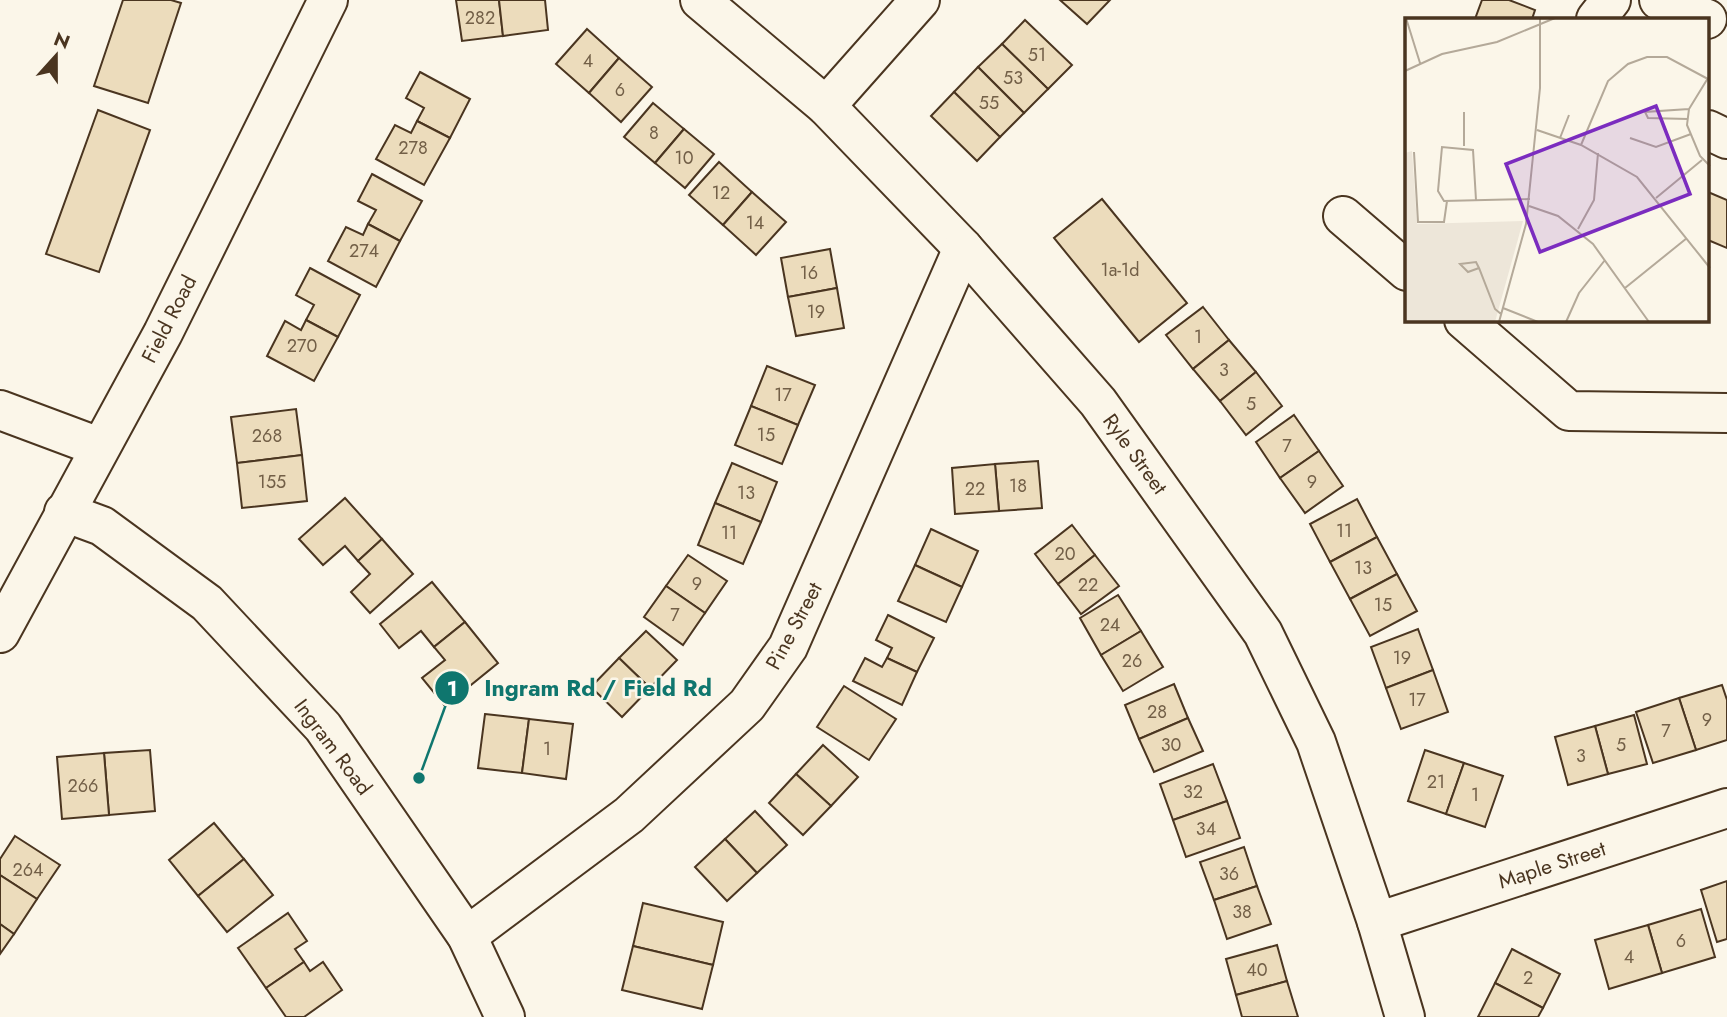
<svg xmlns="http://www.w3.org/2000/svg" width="1727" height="1017" font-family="Jost,sans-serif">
  <rect width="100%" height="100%" fill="#fbf6e9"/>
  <g fill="#ecdcbc" stroke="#4a3520" stroke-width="2">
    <polygon points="123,0 171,0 181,3 148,103 94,86"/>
    <polygon points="456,0 499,0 503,36 462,41"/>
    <polygon points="499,0 545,0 548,30 503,36"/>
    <polygon points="1060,0 1110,0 1087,24"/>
    <polygon points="1482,0 1509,0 1535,10 1532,19 1475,19"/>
    <polygon points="1025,20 1072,65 1048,89 1002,44"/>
    <polygon points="587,29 619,58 589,93 556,64"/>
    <polygon points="1002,44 1048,89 1024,113 978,67"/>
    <polygon points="619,58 652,87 621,122 589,93"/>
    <polygon points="978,67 1024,113 1000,137 954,92"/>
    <polygon points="420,72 470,99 450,138 417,121 424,108 406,98"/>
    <polygon points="954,92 1000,137 977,161 931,116"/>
    <polygon points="653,103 684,129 655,163 624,137"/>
    <polygon points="98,110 150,130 99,272 46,254"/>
    <polygon points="417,121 450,138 424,185 376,159 395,125 411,133"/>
    <polygon points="684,129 714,154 685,188 655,163"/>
    <polygon points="719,162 752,192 723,225 689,195"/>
    <polygon points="372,174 422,201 400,241 368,224 376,210 358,201"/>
    <polygon points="752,192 786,222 756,255 723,225"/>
    <polygon points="1708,192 1727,200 1727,248 1708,240"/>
    <polygon points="1102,199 1187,303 1139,342 1054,238"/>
    <polygon points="368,224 400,241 376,287 328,261 346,227 363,235"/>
    <polygon points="830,249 837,288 788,297 781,258"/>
    <polygon points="310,268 360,295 338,337 306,320 314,305 296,295"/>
    <polygon points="837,288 844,328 796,336 788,297"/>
    <polygon points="1203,307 1229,340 1193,369 1166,335"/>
    <polygon points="306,320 338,337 314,381 267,356 285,321 301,330"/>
    <polygon points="1229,340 1256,372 1220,401 1193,369"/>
    <polygon points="767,366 815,385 798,425 751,406"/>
    <polygon points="1256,372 1282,406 1246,435 1220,401"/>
    <polygon points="751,406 798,425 782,464 735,445"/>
    <polygon points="296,409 302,455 237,463 231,417"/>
    <polygon points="1294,415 1319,451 1280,478 1256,442"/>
    <polygon points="1319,451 1343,486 1305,513 1280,478"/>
    <polygon points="302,455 307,501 242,508 237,463"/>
    <polygon points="1038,461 1042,508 999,511 995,464"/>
    <polygon points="732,463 777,482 761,522 715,503"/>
    <polygon points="995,464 999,511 955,514 952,468"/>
    <polygon points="345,498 382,539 358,561 345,546 323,565 299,539"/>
    <polygon points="1357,499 1377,537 1330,562 1310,524"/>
    <polygon points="715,503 761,522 743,564 698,545"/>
    <polygon points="1072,525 1095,555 1058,584 1035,554"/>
    <polygon points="931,529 978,551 962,587 915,565"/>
    <polygon points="1377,537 1397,574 1350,599 1330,562"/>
    <polygon points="382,539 413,574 370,613 351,592 370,574 358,561"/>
    <polygon points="688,555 727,581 705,613 666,586"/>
    <polygon points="1095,555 1119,586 1081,614 1058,584"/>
    <polygon points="915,565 962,587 946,622 898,601"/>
    <polygon points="1397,574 1417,611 1370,636 1350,599"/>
    <polygon points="432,582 465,622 434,647 421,631 399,648 380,624"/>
    <polygon points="666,586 705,613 683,645 644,617"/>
    <polygon points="1118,595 1141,631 1101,655 1080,618"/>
    <polygon points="888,615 934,638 917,672 887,658 892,648 876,640"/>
    <polygon points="465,622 498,663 445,706 422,678 445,660 434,647"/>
    <polygon points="1418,629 1433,670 1386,688 1371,647"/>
    <polygon points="646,631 677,660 650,688 619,658"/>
    <polygon points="1141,631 1163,667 1123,691 1101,655"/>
    <polygon points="619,658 650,688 622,717 591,687"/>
    <polygon points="865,658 882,667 887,658 917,672 902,705 853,681"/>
    <polygon points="1433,670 1448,712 1401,729 1386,688"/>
    <polygon points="1174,684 1188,718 1139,739 1125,705"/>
    <polygon points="1722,685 1727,700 1727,740 1696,750 1679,698"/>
    <polygon points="844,686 896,719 869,760 817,727"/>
    <polygon points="1679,698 1696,750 1653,763 1636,712"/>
    <polygon points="485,714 529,719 522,773 478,768"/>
    <polygon points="1634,715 1647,764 1608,774 1595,726"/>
    <polygon points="1188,718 1203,751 1154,772 1139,739"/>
    <polygon points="529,719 573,724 566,779 522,773"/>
    <polygon points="1595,726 1608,774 1568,785 1555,737"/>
    <polygon points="823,745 858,777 831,806 796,774"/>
    <polygon points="150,750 155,811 109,815 104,753"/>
    <polygon points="1425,750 1464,763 1446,814 1408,801"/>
    <polygon points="104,753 109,815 62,819 57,757"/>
    <polygon points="1464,763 1503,776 1485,827 1446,814"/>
    <polygon points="1213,764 1227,801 1173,820 1160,784"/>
    <polygon points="796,774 831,806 803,835 769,803"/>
    <polygon points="1227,801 1240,838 1186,857 1173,820"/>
    <polygon points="755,811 787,845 757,873 725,839"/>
    <polygon points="214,823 244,859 198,896 169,860"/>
    <polygon points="15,836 60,865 37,899 0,875 0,859"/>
    <polygon points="725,839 757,873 727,901 695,867"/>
    <polygon points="1244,847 1257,886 1214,900 1200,862"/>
    <polygon points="244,859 273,895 227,932 198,896"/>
    <polygon points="0,875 37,899 14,934 0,924"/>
    <polygon points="1727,881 1727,939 1717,942 1701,890"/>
    <polygon points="1257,886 1271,924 1227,939 1214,900"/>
    <polygon points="643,903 723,922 713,965 633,946"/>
    <polygon points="1701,909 1715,957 1662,973 1648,925"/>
    <polygon points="288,913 307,941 295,949 304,962 266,988 238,948"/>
    <polygon points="0,924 14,934 0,954"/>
    <polygon points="1648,925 1662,973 1609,989 1595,940"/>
    <polygon points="1277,945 1287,981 1236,995 1226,959"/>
    <polygon points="633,946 713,965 702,1009 622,990"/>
    <polygon points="1512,949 1560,974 1543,1008 1495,983"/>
    <polygon points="304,962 310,971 323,962 342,990 304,1017 286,1017 266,988"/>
    <polygon points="1287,981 1298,1017 1242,1017 1236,995"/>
    <polygon points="1495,983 1543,1008 1538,1017 1478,1017"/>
  </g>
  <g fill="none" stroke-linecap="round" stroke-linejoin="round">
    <defs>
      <g id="minor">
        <polyline points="700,0 826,106 963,248 1098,402 1263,633 1316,742 1377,922 1405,1017"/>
        <polyline points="1659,0 1707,19"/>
        <polyline points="1596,19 1611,0"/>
        <polyline points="826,106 920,0"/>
        <polyline points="1708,130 1727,139"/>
        <polyline points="1343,216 1407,271"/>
        <polyline points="1464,320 1569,411 1727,413"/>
        <polyline points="0,410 99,447"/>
        <polyline points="64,512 102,526 207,603 323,727 467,936 505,1017"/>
        <polyline points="0,633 163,333 328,0"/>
        <polyline points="1377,922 1727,808"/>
        <polyline points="467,936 629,815 747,705 788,647 963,248"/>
      </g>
    </defs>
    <use href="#minor" stroke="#4a3520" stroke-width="42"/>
    <use href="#minor" stroke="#fbf6e9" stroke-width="38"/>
  </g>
  <g text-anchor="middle" stroke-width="5" stroke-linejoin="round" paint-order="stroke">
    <g font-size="18" fill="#725f47">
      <text x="480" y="24">282</text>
      <text x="1037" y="61">51</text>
      <text x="588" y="67">4</text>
      <text x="1013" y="84">53</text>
      <text x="620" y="96">6</text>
      <text x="989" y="109">55</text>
      <text x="654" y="139">8</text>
      <text x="413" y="154">278</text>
      <text x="684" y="164">10</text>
      <text x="721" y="199">12</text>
      <text x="755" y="229">14</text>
      <text x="364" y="257">274</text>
      <text x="1120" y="276">1a-1d</text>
      <text x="809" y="279">16</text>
      <text x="816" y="318">19</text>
      <text x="1198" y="343">1</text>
      <text x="302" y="352">270</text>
      <text x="1224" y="376">3</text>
      <text x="783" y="401">17</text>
      <text x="1251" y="410">5</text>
      <text x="766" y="441">15</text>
      <text x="267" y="442">268</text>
      <text x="1287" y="452">7</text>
      <text x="272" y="488">155</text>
      <text x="1312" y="488">9</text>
      <text x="1018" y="492">18</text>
      <text x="975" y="495">22</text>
      <text x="746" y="499">13</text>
      <text x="1344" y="537">11</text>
      <text x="729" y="539">11</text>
      <text x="1065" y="560">20</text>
      <text x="1363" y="574">13</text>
      <text x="697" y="590">9</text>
      <text x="1088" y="591">22</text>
      <text x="1383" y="611">15</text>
      <text x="675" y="621">7</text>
      <text x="1110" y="631">24</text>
      <text x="1402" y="664">19</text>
      <text x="1132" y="667">26</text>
      <text x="1417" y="706">17</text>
      <text x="1157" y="718">28</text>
      <text x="1707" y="726">9</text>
      <text x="1666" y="737">7</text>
      <text x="1171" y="751">30</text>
      <text x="1621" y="751">5</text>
      <text x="547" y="755">1</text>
      <text x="1581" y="762">3</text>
      <text x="1436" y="788">21</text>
      <text x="83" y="792">266</text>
      <text x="1193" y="798">32</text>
      <text x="1475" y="801">1</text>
      <text x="1206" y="835">34</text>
      <text x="28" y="876">264</text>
      <text x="1229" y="880">36</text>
      <text x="1242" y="918">38</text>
      <text x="1681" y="947">6</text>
      <text x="1629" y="963">4</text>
      <text x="1257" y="976">40</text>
      <text x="1528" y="984">2</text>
    </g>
    <g font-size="21" fill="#4a3520" stroke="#fbf6e9">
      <text transform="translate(169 319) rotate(-63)" y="7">Field Road</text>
      <text transform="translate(1135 454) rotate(54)" y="7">Ryle Street</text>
      <text transform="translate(794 626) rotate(-62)" y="7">Pine Street</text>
      <text transform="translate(333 747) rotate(53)" y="7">Ingram Road</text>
      <text transform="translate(1552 865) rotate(-18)" y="7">Maple Street</text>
    </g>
  </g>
  <g transform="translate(1405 18)">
    <rect width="304" height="304" fill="#fbf6e9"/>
    <path d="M7 133 12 206 118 203 90 304H0V135Z" fill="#ede6d9"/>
    <path fill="none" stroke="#b4a999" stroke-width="2" d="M1 0 15 45M0 53 37 36 92 24 150 0M303 60 284 91 282 107 295 138 305 148M59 94V128M283 101 243 100 240 94 284 91M132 112 176 127 232 159 305 250M155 120 164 97M225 120 251 129 286 116M176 127 203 63 223 46 242 39H262L303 61M9 134 13 204H39L42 183M251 180 297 142M71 182 68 132 37 129 33 173 39 183 125 181M124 188 153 198 188 226 244 304M173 211 189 182 193 135M74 250 63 254 55 246 71 244 74 250 90 291 96 296M220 270 282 220M98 290 133 304M94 304 121 206 135 70V0M161 304 174 275 200 242"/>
    <path fill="#7b2cbf" fill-opacity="0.15" stroke="#7b2cbf" stroke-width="3.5" d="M251 88 285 176 135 234 101 146Z"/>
    <rect width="304" height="304" fill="none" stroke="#4a3520" stroke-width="3.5"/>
  </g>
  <path fill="none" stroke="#0f766e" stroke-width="2.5" d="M419 778L452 688"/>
  <g fill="#0f766e" stroke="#fbf6e9" stroke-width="2.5">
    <circle cx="419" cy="778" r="7"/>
    <circle cx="452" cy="688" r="18"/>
  </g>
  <g font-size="21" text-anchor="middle" font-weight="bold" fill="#fff">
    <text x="452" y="696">1</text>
  </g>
  <g font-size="23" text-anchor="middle" font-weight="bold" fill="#0f766e" stroke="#fbf6e9" stroke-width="5" stroke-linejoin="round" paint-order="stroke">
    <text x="598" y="696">Ingram Rd / Field Rd</text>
  </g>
  <g transform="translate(56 56) rotate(21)" stroke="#fbf6e9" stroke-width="5" paint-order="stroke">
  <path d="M0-5L12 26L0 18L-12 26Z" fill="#4a3520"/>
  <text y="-10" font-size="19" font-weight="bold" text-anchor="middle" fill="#4a3520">N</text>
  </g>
</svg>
